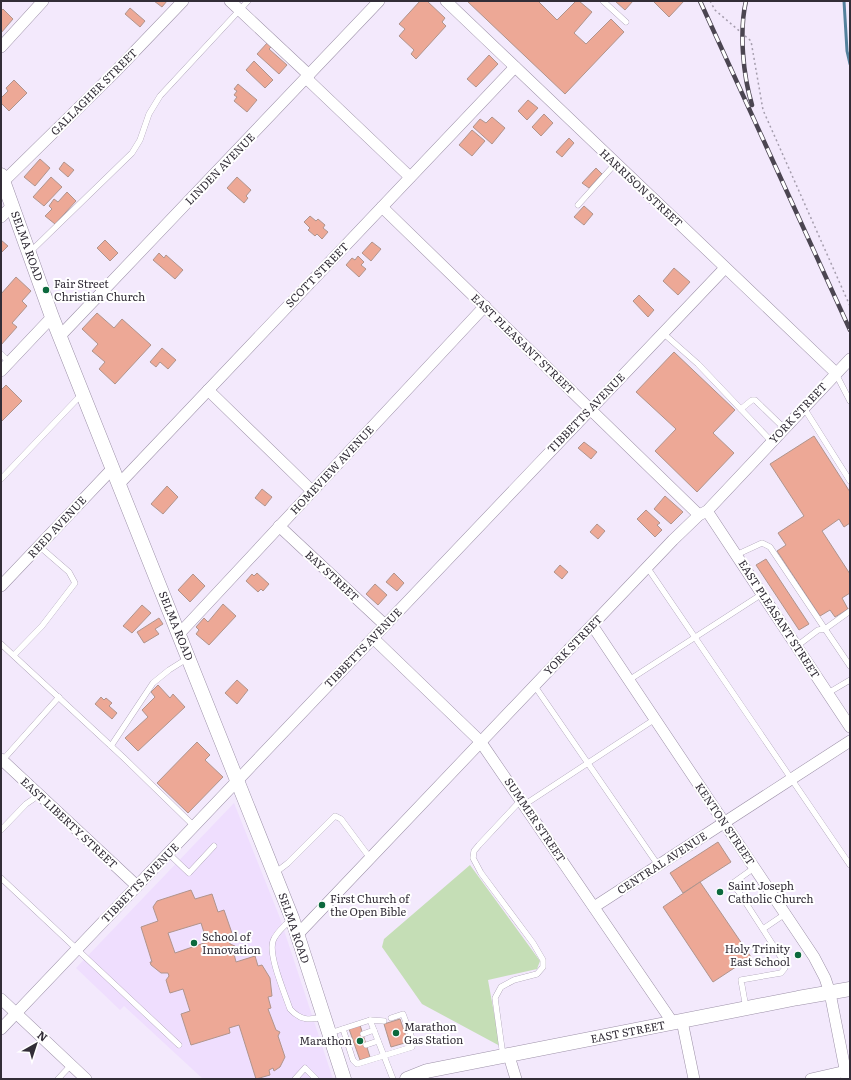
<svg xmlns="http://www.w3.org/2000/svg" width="851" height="1080" font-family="Literata,serif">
  <rect width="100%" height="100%" fill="#f3e9fc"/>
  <polygon fill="#efdefe" points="234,803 280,918 333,1079 203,1079 124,1006 120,1010 76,968"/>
  <polygon fill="#c5deb6" points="470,865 540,961 537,969 488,980 500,1046 422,1004 382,947 384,939"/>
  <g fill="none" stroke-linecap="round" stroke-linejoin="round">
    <polyline stroke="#54809c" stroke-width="3" points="844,1 847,51 850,64"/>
  </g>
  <g fill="#eda896" stroke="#b0948c" fill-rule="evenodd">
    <polygon points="154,1 167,1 162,7"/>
    <polygon points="420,1 427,1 445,18 442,22 446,26 416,59 411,54 414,50 399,36 405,29 399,24"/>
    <polygon points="467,1 538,1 557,20 576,1 579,1 592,12 574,33 586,44 611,19 624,32 565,94"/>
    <polygon points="615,1 633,1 625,10"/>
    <polygon points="653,1 684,1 669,17"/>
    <polygon points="130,8 145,21 140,27 125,14"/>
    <polygon points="3,9 13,19 1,33 1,11"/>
    <polygon points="268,42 272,46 269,49 287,65 279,74 257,54"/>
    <polygon points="489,55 498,64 476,87 467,79"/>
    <polygon points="254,61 273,80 265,88 246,70"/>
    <polygon points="14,80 27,93 9,111 1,103 1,98 8,91 6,88"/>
    <polygon points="238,84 257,100 247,112 234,101 237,97 234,95 237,91 234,89"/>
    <polygon points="528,100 538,108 527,120 518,111"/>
    <polygon points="544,114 553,123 541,136 532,127"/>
    <polygon points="492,117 505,128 492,144 473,127 480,119 486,123"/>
    <polygon points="472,130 485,141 472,156 459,145"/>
    <polygon points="569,138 574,143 562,157 556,152"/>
    <polygon points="40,159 50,168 35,186 24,177"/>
    <polygon points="64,162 74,170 68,177 59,169"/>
    <polygon points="596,168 602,174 589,188 582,183"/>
    <polygon points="51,177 62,187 44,206 33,197"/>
    <polygon points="237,177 251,190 246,196 248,198 244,203 227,188"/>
    <polygon points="67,192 76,201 55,224 45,216 52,209 49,206 54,199 58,202"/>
    <polygon points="584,206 593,214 584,225 574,217"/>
    <polygon points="310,216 316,221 318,219 325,225 323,228 328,232 322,239 317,234 315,236 308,230 310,228 304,222"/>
    <polygon points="1,240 8,246 1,253"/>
    <polygon points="105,240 118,253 110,261 97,248"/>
    <polygon points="372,242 381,249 371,261 362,253"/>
    <polygon points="159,253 164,258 166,255 183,270 175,279 153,260"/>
    <polygon points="358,256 364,262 361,265 366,269 359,277 346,265 352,258 355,260"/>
    <polygon points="674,268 690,282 678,295 663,281"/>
    <polygon points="16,277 31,291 22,301 27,306 12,323 17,327 1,345 1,294"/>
    <polygon points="639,295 654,310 648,317 633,301"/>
    <polygon points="97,313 114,328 122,319 151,345 115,384 99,369 105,362 92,351 98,344 82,329"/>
    <polygon points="162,348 176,360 168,369 160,362 156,367 150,362"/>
    <polygon points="674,352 735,410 713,433 734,453 697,492 655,451 676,429 636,392"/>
    <polygon points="6,385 22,401 1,422 1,390"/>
    <polygon points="814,436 850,492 850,523 844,527 839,519 822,531 850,574 850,593 842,598 848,609 835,617 830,610 820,616 777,551 786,545 778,533 804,516 770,464"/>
    <polygon points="584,442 597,452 591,459 578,448"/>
    <polygon points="167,486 178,497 163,514 151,504"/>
    <polygon points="262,489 272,497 265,506 255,498"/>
    <polygon points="665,496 683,512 671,524 654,509"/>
    <polygon points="646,510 660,523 657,525 662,530 655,537 637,519"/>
    <polygon points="597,524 605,531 598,539 590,532"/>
    <polygon points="766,559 809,624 799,630 756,565"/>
    <polygon points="560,565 568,572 562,579 554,572"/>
    <polygon points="257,573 269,584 263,591 261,589 258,592 246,581 252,574 254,576"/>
    <polygon points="394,573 404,583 397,591 386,582"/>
    <polygon points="193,574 205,586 190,602 178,590"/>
    <polygon points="375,584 387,595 378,605 366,594"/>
    <polygon points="223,604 236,616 209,645 196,634 199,630 196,627 204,618 208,622"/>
    <polygon points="142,605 151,613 132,633 123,626"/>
    <polygon points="159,618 163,624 155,629 159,634 144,643 137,632"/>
    <polygon points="237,680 248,690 237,704 225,693"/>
    <polygon points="158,685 170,698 173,694 185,707 138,751 125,738 148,717 142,710 155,697 151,692"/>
    <polygon points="101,697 104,700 106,698 112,703 109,706 117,713 112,719 95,704"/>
    <polygon points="197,742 210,755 205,760 223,777 188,813 157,783"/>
    <polygon points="718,842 731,862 683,893 670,873"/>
    <polygon points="700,882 751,957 713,982 663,907"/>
    <path d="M191 890 195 899 212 894 218 912 224 910 233 936 229 938 230 944 235 946 233 950 236 962 255 956 258 966 262 965 270 978 272 996 268 997 271 1008 268 1009 276 1030 280 1032 278 1036 285 1057 280 1067 274 1071 273 1068 269 1070 270 1075 256 1079 239 1025 229 1028 230 1033 191 1045 181 1014 190 1011 183 989 170 993 166 980 169 976 168 973H161L151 965 150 962H152L141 927 158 921 153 907 157 901ZM201 923 207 942 175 953 168 933Z"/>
    <polygon points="400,1019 408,1042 391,1047 384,1024"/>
    <polygon points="360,1025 370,1057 360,1060 349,1029"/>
  </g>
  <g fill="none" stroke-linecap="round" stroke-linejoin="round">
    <defs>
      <g id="service">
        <polyline points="603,1 626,22"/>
        <polyline points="578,205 615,164"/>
        <polyline points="29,253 132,153 140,140 149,114 160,96 248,1"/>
        <polyline points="663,333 698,364 772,442"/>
        <polyline points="1,354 9,362"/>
        <polyline points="836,374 850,401"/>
        <polyline points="804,408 850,481"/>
        <polyline points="741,409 752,400 755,400 784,428"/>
        <polyline points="1,479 81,395"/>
        <polyline points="736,555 762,543 770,547 825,629 818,630 797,646"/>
        <polyline points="647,567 850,865"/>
        <polyline points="850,611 825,629 850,666"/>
        <polyline points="1,644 124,758 194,826"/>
        <polyline points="14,655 42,626 75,583 69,572 39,546"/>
        <polyline points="629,680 762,594"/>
        <polyline points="534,685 658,865"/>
        <polyline points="828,693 850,680"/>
        <polyline points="111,746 153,683 169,670 188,658"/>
        <polyline points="2,761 59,697"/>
        <polyline points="524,805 655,719"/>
        <polyline points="1,830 26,804 39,795"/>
        <polyline points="168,853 189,873 214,846"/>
        <polyline points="275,873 288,863 335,816 341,819 370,858"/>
        <polyline points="1,878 179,1045"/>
        <path d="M291 919C285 926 276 932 273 941 268 955 285 994 290 1009 301 1021 309 1020 324 1017"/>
        <polyline points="763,929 785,914"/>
        <polyline points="746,1008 741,980 781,973 785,968 784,962 733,883 754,868"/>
        <polyline points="370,1020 393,1079"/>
        <polyline points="343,1029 353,1060 357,1064 412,1047 413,1041 403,1014 391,1018"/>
        <polyline points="330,1033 370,1020 384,1021"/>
        <polyline points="363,1034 374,1030"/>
        <polyline points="366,1045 378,1041"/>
        <polyline points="503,1056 495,998 501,987 514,980 537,974 543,967 543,960 533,943 481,873 473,858 474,851 479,845 521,800"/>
        <polyline points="58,1079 71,1065"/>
        <polyline points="295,1079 305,1068 316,1079"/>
      </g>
      <g id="minor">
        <polyline points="230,1 309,75"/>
        <polyline points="446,1 836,373"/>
        <polyline points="1,47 43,1"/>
        <polyline points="306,78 410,177"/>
        <polyline points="3,182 113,74 183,1"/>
        <polyline points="382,207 699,515"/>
        <polyline points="1,217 12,206"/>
        <polyline points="60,336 379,1"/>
        <polyline points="1,371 52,317"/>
        <polyline points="208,390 312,491"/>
        <polyline points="119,484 515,67"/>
        <polyline points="707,511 850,727"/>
        <polyline points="279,526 385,625"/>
        <polyline points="1,586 113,468"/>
        <polyline points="592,625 814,957 825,978 830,993 847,1079"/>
        <polyline points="179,634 485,306"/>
        <polyline points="373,638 480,741 673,1023"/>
        <polyline points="1,759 137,886"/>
        <polyline points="594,907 850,741"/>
        <polyline points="298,934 673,540 699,515 707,511 850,359"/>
        <polyline points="1,999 86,1079"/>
        <polyline points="682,1021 694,1079"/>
        <polyline points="1,1029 725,268"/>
        <polyline points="509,1056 516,1079"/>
        <polyline points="811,1079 846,1071"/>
      </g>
      <g id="tertiary">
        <polyline points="1,175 52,317 292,918 344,1079"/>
        <polyline points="407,1079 427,1071 798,998 850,989"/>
      </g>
    </defs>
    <use href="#service" stroke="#9d91a8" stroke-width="6"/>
    <use href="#minor" stroke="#9d91a8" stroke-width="12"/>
    <use href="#tertiary" stroke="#9d91a8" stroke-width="15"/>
    <polyline stroke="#a59dad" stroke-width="1.5" stroke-dasharray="2 3" stroke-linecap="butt" points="710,1 715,10 751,41 763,110 850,306"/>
    <use href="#service" stroke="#fff" stroke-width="5.5"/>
    <use href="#minor" stroke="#fff" stroke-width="11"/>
    <use href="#tertiary" stroke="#fff" stroke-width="14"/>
    <defs>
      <g id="rail">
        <polyline points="700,1 850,330"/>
        <path d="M746 1C739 31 743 75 752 105"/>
      </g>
    </defs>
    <use href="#rail" stroke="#4b4551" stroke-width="4.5"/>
    <use href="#rail" stroke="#fff" stroke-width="3" stroke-dasharray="9" stroke-linecap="butt"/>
  </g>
  <g fill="#0c693d" stroke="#fff" stroke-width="1.5">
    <circle cx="46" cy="290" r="4"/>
    <circle cx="720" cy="892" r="4"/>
    <circle cx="322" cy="905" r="4"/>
    <circle cx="194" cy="943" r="4"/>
    <circle cx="798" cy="955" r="4"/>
    <circle cx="396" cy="1033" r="4"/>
    <circle cx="360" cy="1041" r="4"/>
  </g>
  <g text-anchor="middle" stroke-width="4" stroke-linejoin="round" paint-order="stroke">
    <g font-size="11" fill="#322d37" stroke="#fff">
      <text transform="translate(94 92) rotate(-45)" y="4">GALLAGHER STREET</text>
      <text transform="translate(220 169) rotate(-46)" y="4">LINDEN AVENUE</text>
      <text transform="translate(641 188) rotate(43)" y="4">HARRISON STREET</text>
      <text transform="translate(27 246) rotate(70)" y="4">SELMA ROAD</text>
      <text transform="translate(317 275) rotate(-46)" y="4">SCOTT STREET</text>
      <text transform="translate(523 344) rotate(44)" y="4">EAST PLEASANT STREET</text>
      <text transform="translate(586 413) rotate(-46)" y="4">TIBBETTS AVENUE</text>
      <text transform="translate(798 413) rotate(-47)" y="4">YORK STREET</text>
      <text transform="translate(332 470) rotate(-47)" y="4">HOMEVIEW AVENUE</text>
      <text transform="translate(57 527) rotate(-47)" y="4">REED AVENUE</text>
      <text transform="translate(332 576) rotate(43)" y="4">BAY STREET</text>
      <text transform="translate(779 619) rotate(57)" y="4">EAST PLEASANT STREET</text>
      <text transform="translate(176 626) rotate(68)" y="4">SELMA ROAD</text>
      <text transform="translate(573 645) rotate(-46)" y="4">YORK STREET</text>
      <text transform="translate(363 648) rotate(-46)" y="4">TIBBETTS AVENUE</text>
      <text transform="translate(535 820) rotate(56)" y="4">SUMMER STREET</text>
      <text transform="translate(69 823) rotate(43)" y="4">EAST LIBERTY STREET</text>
      <text transform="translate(725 824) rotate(56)" y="4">KENTON STREET</text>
      <text transform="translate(662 863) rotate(-33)" y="4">CENTRAL AVENUE</text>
      <text transform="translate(140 883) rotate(-46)" y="4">TIBBETTS AVENUE</text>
      <text transform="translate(294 928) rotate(71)" y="4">SELMA ROAD</text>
      <text transform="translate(628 1032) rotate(-11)" y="4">EAST STREET</text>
    </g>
    <g font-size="11" fill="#322d37" stroke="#fff" text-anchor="start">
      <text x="54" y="288">Fair Street<tspan x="54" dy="13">Christian Church</tspan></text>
      <text x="728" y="890">Saint Joseph<tspan x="728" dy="13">Catholic Church</tspan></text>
      <text x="330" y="903">First Church of<tspan x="330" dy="13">the Open Bible</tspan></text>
      <text x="202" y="941">School of<tspan x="202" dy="13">Innovation</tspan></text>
      <text x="790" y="953" text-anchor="end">Holy Trinity<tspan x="790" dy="13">East School</tspan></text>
      <text x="404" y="1031">Marathon<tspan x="404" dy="13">Gas Station</tspan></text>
      <text x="352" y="1045" text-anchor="end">Marathon</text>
    </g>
  </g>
  <rect width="851" height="1080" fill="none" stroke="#322d37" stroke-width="4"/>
  <g transform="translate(36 1044) rotate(39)" stroke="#ffffff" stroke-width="3" paint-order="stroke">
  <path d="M0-3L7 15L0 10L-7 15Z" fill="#322d37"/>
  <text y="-6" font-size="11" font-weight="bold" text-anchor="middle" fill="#322d37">N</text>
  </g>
</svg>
